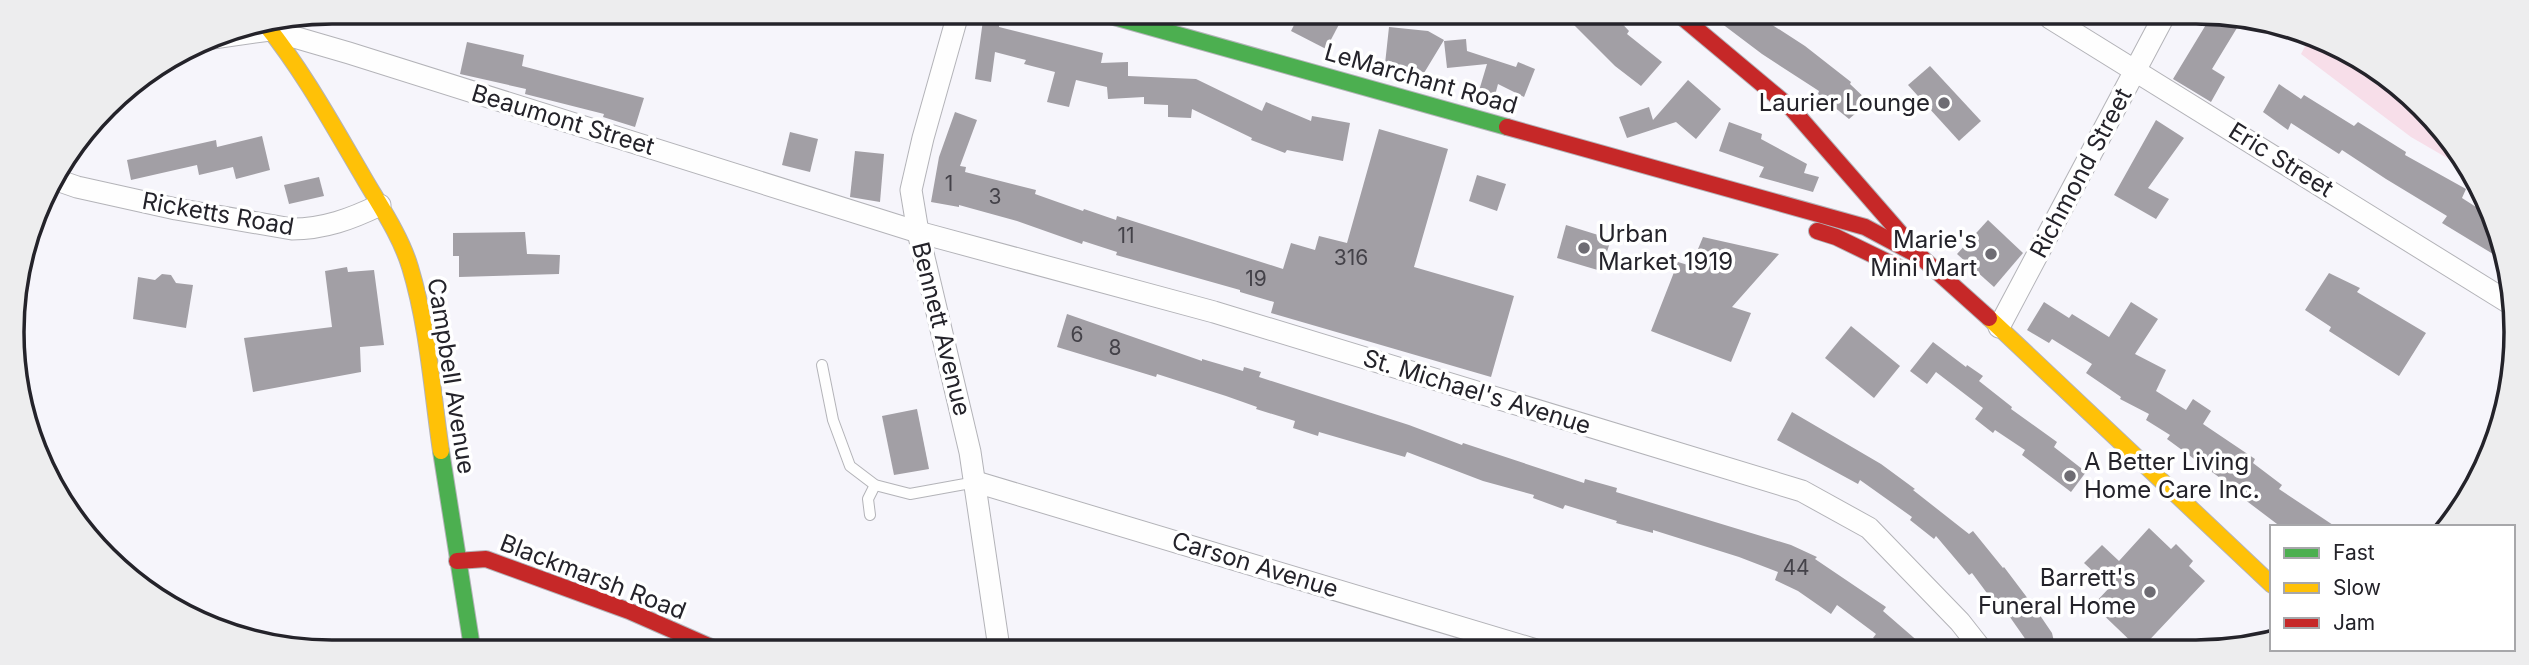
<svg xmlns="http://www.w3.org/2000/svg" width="2529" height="665" font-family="Inter,sans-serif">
  <rect width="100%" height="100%" fill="#f6f5fb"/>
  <polygon fill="#f7dee9" points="2309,39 2374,66 2463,154 2467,165 2461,166 2411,137 2301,54"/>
  <g fill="#a29fa5">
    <polygon points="1299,15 1344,15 1326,49 1291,31"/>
    <polygon points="1565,16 1615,16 1629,31 1627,34 1662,62 1641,86 1615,66"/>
    <polygon points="1713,17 1760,17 1805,46 1851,82 1850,84 1869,102 1849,119 1818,94 1819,91 1762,54"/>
    <polygon points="2210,18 2243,18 2212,69 2225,77 2211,102 2173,79"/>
    <polygon points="983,20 999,22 999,27 1103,53 1101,63 1128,62 1128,76 1196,79 1262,111 1266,102 1311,121 1312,116 1350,123 1343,161 1287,150 1285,153 1251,140 1252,138 1192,109 1191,118 1168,117 1168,105 1144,104 1144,97 1108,99 1107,87 1076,80 1069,107 1047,102 1055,72 1024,64 1026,60 995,52 991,82 975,79"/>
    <polygon points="1389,27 1428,31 1444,40 1424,73 1417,68 1385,64"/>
    <polygon points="1466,39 1467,51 1516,67 1518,62 1535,69 1524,97 1498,84 1494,99 1478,94 1487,64 1447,68 1444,41"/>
    <polygon points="467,42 524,55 522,66 644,98 635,127 603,117 604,114 525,94 526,89 460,74"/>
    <polygon points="1930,66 1981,121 1959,141 1908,85"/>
    <polygon points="1688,80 1721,109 1696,139 1676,122 1627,138 1619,117 1649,107 1653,120"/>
    <polygon points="2279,84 2301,99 2304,95 2354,126 2358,122 2406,152 2405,155 2466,189 2462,198 2487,214 2500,243 2493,254 2442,223 2447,216 2386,179 2342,150 2339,154 2291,123 2288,130 2263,112"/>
    <polygon points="955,112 977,120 960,166 966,167 965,172 1036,190 1035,194 1083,211 1084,209 1116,220 1117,216 1283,269 1291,243 1315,250 1319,236 1347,243 1379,129 1448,149 1414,267 1514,296 1491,377 1271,313 1274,302 1240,292 1240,290 1116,255 1117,252 1083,241 1082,244 1017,221 959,205 959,207 931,202 939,157"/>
    <polygon points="2156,120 2184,138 2148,188 2169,199 2156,219 2114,195"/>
    <polygon points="1729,122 1762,134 1761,139 1807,164 1804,173 1819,177 1813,192 1759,177 1764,167 1719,151"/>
    <polygon points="790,132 818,139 810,172 782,165"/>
    <polygon points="262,136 270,170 236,179 233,167 199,175 197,165 131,180 127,160 216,140 217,147"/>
    <polygon points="855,151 884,154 880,202 850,197"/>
    <polygon points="1477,175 1506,184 1497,211 1469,201"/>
    <polygon points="319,177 324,196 289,204 284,185"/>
    <polygon points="1988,220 2023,253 1994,287 1957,254"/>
    <polygon points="1566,225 1611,239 1601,271 1557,258"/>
    <polygon points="525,232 527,254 560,255 559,274 459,277 459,256 453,256 453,233"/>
    <polygon points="1703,237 1779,254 1732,307 1751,313 1731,362 1651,331 1678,262 1691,266"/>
    <polygon points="347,267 348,272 374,270 384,345 360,347 361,372 253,392 244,338 332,327 325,271"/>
    <polygon points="2329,273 2360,288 2357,292 2426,333 2399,376 2329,331 2331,327 2305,310"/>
    <polygon points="162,274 171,275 176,283 193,285 186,328 133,319 138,277 155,280"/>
    <polygon points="2044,302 2069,318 2072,314 2109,337 2131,302 2158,319 2135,354 2166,370 2156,391 2186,410 2193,399 2211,411 2203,424 2255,459 2253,463 2282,485 2279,489 2336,527 2281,527 2244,499 2246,497 2167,439 2170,435 2146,420 2149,414 2120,399 2121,397 2086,373 2092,364 2052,339 2049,343 2027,330"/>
    <polygon points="1067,314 1202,361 1202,359 1243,371 1244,367 1261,372 1259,377 1409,425 1462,445 1463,443 1584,483 1585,479 1617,488 1616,492 1791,545 1817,557 1815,559 1886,607 1883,611 1928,650 1887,649 1873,638 1876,634 1837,605 1831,614 1798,591 1775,580 1778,572 1739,557 1653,530 1653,533 1616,523 1617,521 1565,505 1563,509 1533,498 1534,495 1483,481 1407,452 1405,457 1319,432 1318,436 1293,428 1295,421 1256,409 1257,407 1226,396 1157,374 1156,377 1057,347"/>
    <polygon points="1851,326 1900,366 1874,398 1825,358"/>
    <polygon points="1933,342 1966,367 1967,365 1983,376 1979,381 2012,407 2011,409 2057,442 2054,447 2086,472 2071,492 2022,455 2025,450 1995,430 1993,433 1975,419 1983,408 1936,372 1927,384 1910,371"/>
    <polygon points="917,409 929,469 894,475 882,416"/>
    <polygon points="1792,412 1881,464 1915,489 1913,490 1969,534 1973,531 2003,568 2004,567 2035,608 2052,633 2056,650 2033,650 2005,610 2001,612 1972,573 1969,575 1936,536 1934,539 1910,520 1912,517 1860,480 1858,484 1777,440"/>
    <polygon points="2149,528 2171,549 2176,544 2193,561 2189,566 2205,581 2140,650 2093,605 2110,587 2084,563 2102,545 2119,561"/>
  </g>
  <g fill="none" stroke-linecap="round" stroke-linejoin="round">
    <defs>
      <g id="lane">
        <polyline points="822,365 833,420 850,466 875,485 910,494 976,482"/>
        <polyline points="870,515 868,499 875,485"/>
      </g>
      <g id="street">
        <polyline points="958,14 923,138 911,190 918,232 970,452 999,648"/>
        <polyline points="2050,18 2511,304"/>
        <polyline points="206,39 270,30 349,53 918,232 1214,312 1802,491 1869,528 1960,622 1982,650"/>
        <path d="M54 179 77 187 176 209 292 229C324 229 351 219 380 205"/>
        <polyline points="1999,327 2163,18"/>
        <polyline points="976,482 1533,649"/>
      </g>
      <g id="fast">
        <polyline points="1107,15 1507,127"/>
        <polyline points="441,451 472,647"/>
      </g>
      <g id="slow">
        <path d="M266 25C303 71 331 122 361 173 378 203 400 234 410 267 428 326 432 390 441 451"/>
        <polyline points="1989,318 2272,585"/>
      </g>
      <g id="jam">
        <polyline points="1682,17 1792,109 1921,257 1989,318"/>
        <polyline points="1507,127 1865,227 1921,257"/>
        <polyline points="1817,231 1836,237 1902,269"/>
        <polyline points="457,561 486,559 629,611 711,647"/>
      </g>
    </defs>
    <use href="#lane" stroke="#b3b3b8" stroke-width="12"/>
    <use href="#street" stroke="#b3b3b8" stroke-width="23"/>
    <use href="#fast" stroke="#b3b3b8" stroke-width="18"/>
    <use href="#slow" stroke="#b3b3b8" stroke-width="18"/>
    <use href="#jam" stroke="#b3b3b8" stroke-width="18"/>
    <use href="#lane" stroke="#fefefe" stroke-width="10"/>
    <use href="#street" stroke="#fefefe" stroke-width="21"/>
    <use href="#fast" stroke="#4caf50" stroke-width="16"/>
    <use href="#slow" stroke="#ffc107" stroke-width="16"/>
    <use href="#jam" stroke="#c62828" stroke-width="16"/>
  </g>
  <g fill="#6e6c73" stroke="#fff" stroke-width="2.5">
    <circle cx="1944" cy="103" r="7"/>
    <circle cx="1584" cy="248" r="7"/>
    <circle cx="1991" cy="254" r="7"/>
    <circle cx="2070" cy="476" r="7"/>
    <circle cx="2150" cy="592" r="7"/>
  </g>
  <g text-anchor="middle" stroke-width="7" stroke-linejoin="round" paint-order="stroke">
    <g font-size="21" fill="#444249">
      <text x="949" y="191">1</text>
      <text x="995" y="204">3</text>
      <text x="1126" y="243">11</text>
      <text x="1351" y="265">316</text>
      <text x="1256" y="286">19</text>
      <text x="1077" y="342">6</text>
      <text x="1115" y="355">8</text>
      <text x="1796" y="575">44</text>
    </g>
    <g font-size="24" fill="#24232a" stroke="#fff">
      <text transform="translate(1421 79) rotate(16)" y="8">LeMarchant Road</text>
      <text transform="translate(563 120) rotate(17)" y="8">Beaumont Street</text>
      <text transform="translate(2281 160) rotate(32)" y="8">Eric Street</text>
      <text transform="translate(2081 173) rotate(-62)" y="8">Richmond Street</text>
      <text transform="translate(218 214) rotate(10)" y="8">Ricketts Road</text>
      <text transform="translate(941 329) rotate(76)" y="8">Bennett Avenue</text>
      <text transform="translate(451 376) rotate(81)" y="8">Campbell Avenue</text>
      <text transform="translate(1477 392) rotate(17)" y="8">St. Michael's Avenue</text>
      <text transform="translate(1255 565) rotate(17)" y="8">Carson Avenue</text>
      <text transform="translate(593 577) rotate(21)" y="8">Blackmarsh Road</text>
    </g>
    <g font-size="24" fill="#24232a" stroke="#fff" text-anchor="end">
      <text x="1930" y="111">Laurier Lounge</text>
      <text x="1598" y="242" text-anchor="start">Urban<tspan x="1598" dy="28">Market 1919</tspan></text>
      <text x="1977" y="248">Marie's<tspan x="1977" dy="28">Mini Mart</tspan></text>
      <text x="2084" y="470" text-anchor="start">A Better Living<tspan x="2084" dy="28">Home Care Inc.</tspan></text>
      <text x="2136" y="586">Barrett's<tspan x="2136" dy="28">Funeral Home</tspan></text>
    </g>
  </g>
  <path d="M0 0H2529V665H0ZM332 24H2196A308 308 0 0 1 2504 332V332A308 308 0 0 1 2196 640H332A308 308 0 0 1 24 332V332A308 308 0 0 1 332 24Z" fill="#ededee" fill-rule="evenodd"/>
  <path fill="none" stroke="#24232a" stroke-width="3.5" d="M332 24H2196A308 308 0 0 1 2504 332V332A308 308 0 0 1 2196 640H332A308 308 0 0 1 24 332V332A308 308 0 0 1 332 24Z"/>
  <rect x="2270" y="525" width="245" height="126" fill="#ffffff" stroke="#a7a7aa" stroke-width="2"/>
  <rect x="2284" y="548" width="35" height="10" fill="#4caf50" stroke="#a7a7aa" stroke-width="2"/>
  <text x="2333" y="560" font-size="21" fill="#24232a">Fast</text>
  <rect x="2284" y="583" width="35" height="10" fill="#ffc107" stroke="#a7a7aa" stroke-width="2"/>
  <text x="2333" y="595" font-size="21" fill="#24232a">Slow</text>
  <rect x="2284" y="618" width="35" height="10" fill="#c62828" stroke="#a7a7aa" stroke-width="2"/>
  <text x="2333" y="630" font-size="21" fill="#24232a">Jam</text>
</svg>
